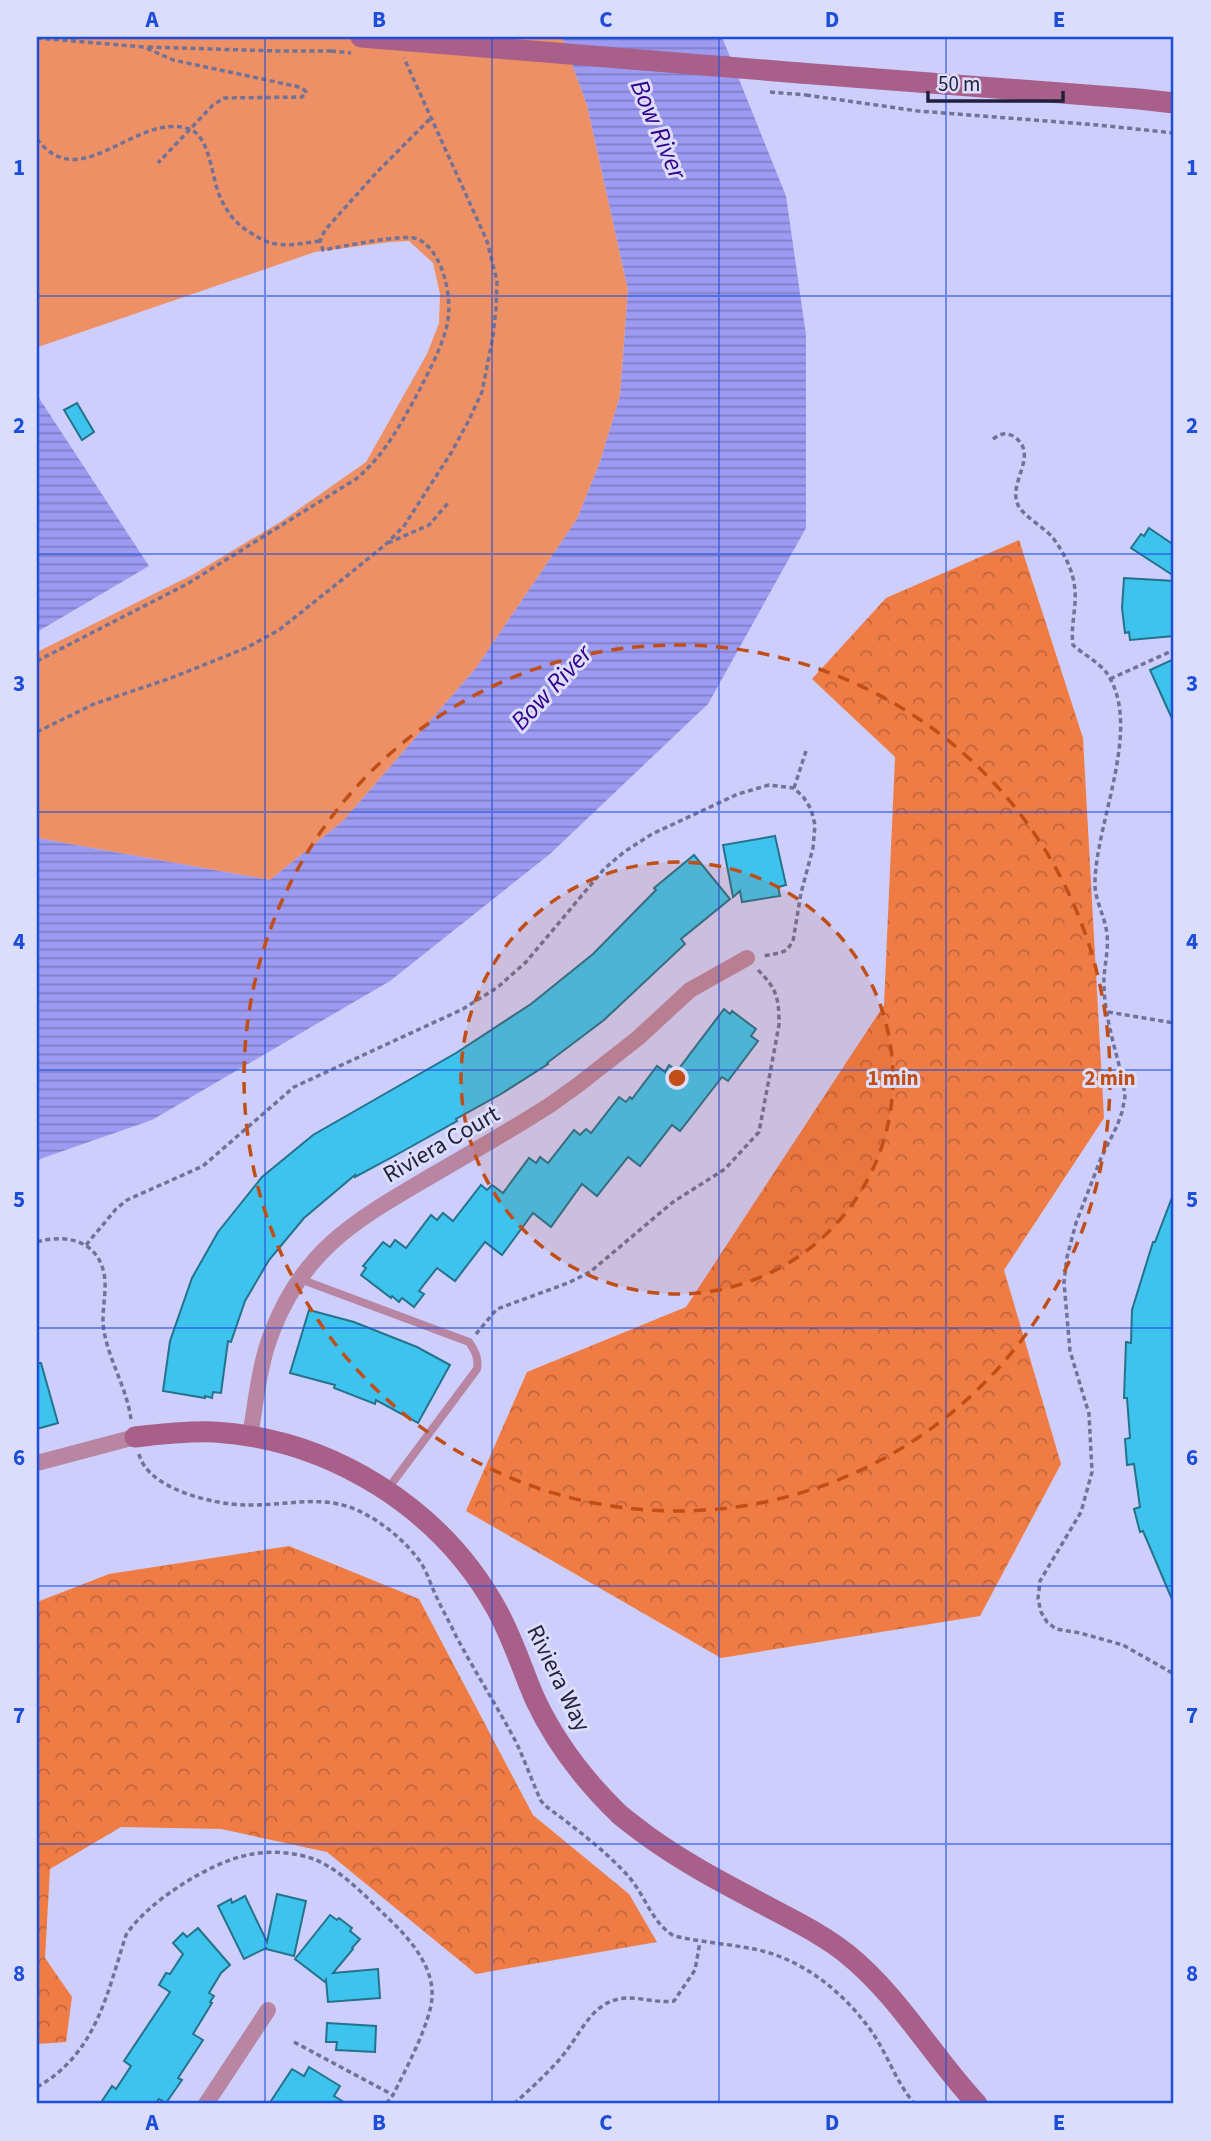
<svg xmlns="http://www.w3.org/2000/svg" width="1211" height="2141" font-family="'Source Sans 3',sans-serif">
  <defs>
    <pattern id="forest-crowns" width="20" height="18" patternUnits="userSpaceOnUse" patternTransform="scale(1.75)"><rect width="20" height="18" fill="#f07c45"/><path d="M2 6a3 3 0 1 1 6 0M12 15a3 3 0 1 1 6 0" fill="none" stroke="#c2653b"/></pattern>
    <pattern id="water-rules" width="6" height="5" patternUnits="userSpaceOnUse" patternTransform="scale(1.75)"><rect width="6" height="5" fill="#9d9af2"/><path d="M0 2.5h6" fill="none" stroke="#807dc5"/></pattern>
  </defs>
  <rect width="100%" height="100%" fill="#cdcefb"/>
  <g fill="url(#forest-crowns)">
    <polygon points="1019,540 1083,738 1104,1118 1004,1270 1061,1464 980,1616 721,1658 466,1511 527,1372 686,1307 884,1005 895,757 812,679 886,598"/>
    <polygon points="289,1546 419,1599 533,1815 629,1894 657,1942 476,1974 327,1852 221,1829 121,1827 50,1869 45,1958 72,1997 66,2042 37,2044 37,1602 109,1574"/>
  </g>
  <polygon fill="#ee9066" points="37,37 562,37 587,105 628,290 620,396 600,462 577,519 476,668 343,821 270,880 37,838 37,652 192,575 282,521 366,462 427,354 439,323 440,294 433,263 409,241 390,242 315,252 38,347"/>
  <g fill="url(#water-rules)">
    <polygon points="562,37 722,37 786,196 806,335 806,528 708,704 550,854 390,981 152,1120 37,1160 37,838 270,880 343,821 476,668 577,519 600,462 620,396 628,290 587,105"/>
    <polygon points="37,395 149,566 37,632"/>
  </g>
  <g fill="#3ec3ef" stroke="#25728b" stroke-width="2">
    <polygon points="77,403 94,432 82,440 64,410"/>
    <polygon points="1149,528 1174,545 1174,576 1131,548 1141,534 1144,536"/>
    <polygon points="1124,578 1174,581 1174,636 1130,640 1129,632 1125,633 1122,608"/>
    <polygon points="1174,659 1174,723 1150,670"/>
    <polygon points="775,836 786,885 778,887 780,896 742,902 740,891 733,897 723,845"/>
    <polygon points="694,855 730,899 681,939 685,944 604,1020 547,1063 548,1064 501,1094 456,1119 457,1121 396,1155 355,1177 355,1175 304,1218 269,1260 245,1301 231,1342 228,1341 221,1393 213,1392 212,1398 205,1396 205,1398 163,1391 170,1341 192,1278 218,1232 262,1177 313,1135 456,1053 531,1004 593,954 656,890 654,888"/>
    <polygon points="724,1009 730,1014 732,1011 756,1029 751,1036 758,1041 728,1081 722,1077 680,1131 672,1125 640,1166 628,1157 597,1196 582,1184 551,1227 533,1213 502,1255 485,1242 455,1281 437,1268 419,1291 424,1294 414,1307 402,1298 399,1302 392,1296 391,1298 361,1275 366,1268 363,1266 383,1242 390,1247 395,1240 406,1248 431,1215 437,1220 443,1213 453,1221 481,1185 487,1190 492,1185 503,1193 529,1158 536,1163 540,1157 548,1163 574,1130 580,1135 586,1129 591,1133 619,1097 626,1102 630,1097 632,1099 657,1066 665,1072 669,1065 677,1071"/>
    <polygon points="1173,1195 1174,1196 1174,1604 1143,1531 1140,1532 1134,1509 1140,1507 1134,1464 1127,1465 1125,1439 1130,1438 1127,1398 1124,1398 1126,1342 1131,1343 1132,1310 1153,1242 1155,1242"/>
    <polygon points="309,1310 354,1322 417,1347 450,1365 418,1423 376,1400 375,1404 334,1388 335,1385 290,1373"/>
    <polygon points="37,1363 41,1363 58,1423 37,1429"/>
    <polygon points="277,1894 306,1901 294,1956 266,1949 266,1948 244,1959 218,1906 231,1899 232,1903 245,1896 267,1942"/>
    <polygon points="330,1915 337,1920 339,1918 352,1928 350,1931 360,1939 352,1948 353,1949 333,1973 378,1969 380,1998 328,2002 326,1980 325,1982 295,1959"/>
    <polygon points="198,1928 230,1965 221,1973 209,1993 214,1996 210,2002 212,2003 193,2034 203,2040 178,2078 182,2080 166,2103 159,2099 155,2104 100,2104 112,2086 116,2089 131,2066 124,2061 170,1992 159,1985 166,1973 170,1974 183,1954 173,1943 183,1933 187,1937"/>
    <polygon points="327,2023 376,2026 375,2052 336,2050 337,2042 326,2042"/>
    <polygon points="309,2067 340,2086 334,2096 347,2104 269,2104 292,2069 304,2076"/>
  </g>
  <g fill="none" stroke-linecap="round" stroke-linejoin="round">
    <g stroke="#727296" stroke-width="3.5" stroke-dasharray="5 3.5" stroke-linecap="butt">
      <polyline points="37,38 144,47 173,60 295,86 302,88 306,92 302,97 224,98 213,105 158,163"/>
      <polyline points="148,47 276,51 331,51"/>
      <polyline points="806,95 918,111 1098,125 1174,133"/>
      <path d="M37 139C81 197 136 111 189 129 211 136 211 179 221 199 227 212 236 224 248 231 257 237 266 243 277 244 291 246 306 243 320 241"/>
      <path d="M993 439C1000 434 1005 432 1013 436 1041 454 1007 482 1018 505 1024 517 1044 527 1053 538 1067 557 1077 578 1075 603 1074 617 1071 631 1073 645 1083 654 1098 662 1106 672 1144 725 1096 821 1095 882 1094 899 1105 916 1107 934 1109 952 1103 969 1104 987 1105 1018 1116 1051 1123 1081L1125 1097 1122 1112 1117 1126 1101 1158 1076 1223 1067 1257 1064 1282 1070 1351 1089 1414 1092 1472 1081 1512 1040 1581 1038 1599 1041 1612 1047 1622 1056 1629 1080 1633 1123 1645 1174 1674"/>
      <polyline points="388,543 429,525 449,502"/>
      <path d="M37 661 187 584 356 479C385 455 402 422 420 389 430 369 442 347 447 325 451 306 448 285 441 267 436 256 430 245 418 239 405 233 341 247 323 250L320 241 325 230 377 172 431 118"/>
      <polyline points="1110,679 1174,650"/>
      <polyline points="37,732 94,704 171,678 246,648 279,630 353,571 386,544 404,526 451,453 468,422 482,392 493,336 496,308 497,281 487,241 404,58"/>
      <polyline points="794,788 806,751"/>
      <polyline points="1108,1012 1174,1023"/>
      <path d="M37 1242C69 1233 102 1242 105 1281 106 1300 100 1317 105 1336 111 1364 127 1390 131 1419"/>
      <polyline points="86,1245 116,1209 127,1200 203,1166 294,1087 463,1009 498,987 526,962 604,869 624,852 652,834 738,794 769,785 794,788 804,798 811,809 815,825 813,848 801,893 793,941 787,950 780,953 763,956"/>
      <path d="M476 1334 497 1309 568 1283 590 1272 673 1202 725 1169 759 1132 779 1025C779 998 777 989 758 970"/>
      <path d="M139 1454C147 1489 215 1505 247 1505 285 1506 321 1494 357 1510 381 1521 403 1539 419 1560 427 1571 431 1586 437 1598 443 1611 450 1623 456 1636 475 1672 497 1706 516 1742 525 1761 532 1781 541 1801L547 1807C575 1828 606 1851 629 1877 646 1897 652 1923 674 1936 701 1942 728 1944 754 1949 804 1959 846 1994 874 2035 889 2058 897 2084 915 2104"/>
      <polyline points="294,2042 393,2095"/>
      <path d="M37 2087C96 2054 107 1994 126 1935 146 1903 210 1862 248 1855 269 1850 296 1852 316 1860 344 1872 368 1899 390 1920 410 1939 434 1967 432 1997 431 2022 405 2071 393 2095L386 2104"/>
      <path d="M514 2104C532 2087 552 2070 567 2050 580 2033 592 2006 615 2000 634 1994 654 2004 674 2001L695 1970 700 1942"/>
    </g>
    <path stroke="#b886a2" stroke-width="8" d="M300 1279 469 1342C475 1351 479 1358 477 1369L387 1490"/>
    <g stroke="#b886a2" stroke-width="16">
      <path d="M250 1436C256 1402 259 1365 272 1332 304 1248 358 1219 431 1176 471 1153 511 1130 550 1105L578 1085 638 1038 690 990 747 958"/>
      <polyline points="37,1463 135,1437"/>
      <polyline points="206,2104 268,2010"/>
    </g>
    <g stroke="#a8608a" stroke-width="21">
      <polyline points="800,73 1139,99 1174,103"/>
      <path d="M135 1437C161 1434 188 1431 214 1432 331 1439 441 1508 497 1610 513 1639 522 1669 535 1699 555 1742 585 1781 619 1814 627 1821 637 1828 646 1835 687 1865 733 1888 778 1912 802 1925 826 1937 847 1954 899 1996 932 2056 977 2104"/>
    </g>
    <g stroke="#727296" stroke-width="3.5" stroke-dasharray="5 3.5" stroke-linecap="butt">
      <polyline points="331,51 351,53"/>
      <polyline points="770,92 806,95"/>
    </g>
    <polyline stroke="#a8608a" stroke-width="21" points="361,37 800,73"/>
  </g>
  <path fill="none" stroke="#1d4ed8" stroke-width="2" stroke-opacity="0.55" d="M265 37V2104M492 37V2104M719 37V2104M946 37V2104M37 296H1174M37 554H1174M37 812H1174M37 1070H1174M37 1328H1174M37 1586H1174M37 1844H1174"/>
  <circle cx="677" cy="1078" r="216" fill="#c04e16" fill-opacity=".12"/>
  <g fill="none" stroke="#c04e16" stroke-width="3.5" stroke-dasharray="12 9">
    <circle cx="677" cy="1078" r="216"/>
    <circle cx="677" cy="1078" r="433"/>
  </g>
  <g text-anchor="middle" stroke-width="6" stroke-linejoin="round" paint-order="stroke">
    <g font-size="24" fill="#22213d" stroke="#dcddfb">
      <text transform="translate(441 1144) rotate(-30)" y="8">Riviera Court</text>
      <text transform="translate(559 1678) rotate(64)" y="8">Riviera Way</text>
    </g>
    <g font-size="26" font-style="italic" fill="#32008b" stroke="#dcddfb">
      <text transform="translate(659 129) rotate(67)" y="9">Bow River</text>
      <text transform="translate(551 687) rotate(-47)" y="9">Bow River</text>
    </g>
  </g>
  <circle cx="677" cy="1078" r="10" fill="#c04e16" stroke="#dcddfb" stroke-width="3.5"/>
  <g font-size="21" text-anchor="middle" font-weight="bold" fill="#c04e16" stroke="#dcddfb" stroke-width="6" stroke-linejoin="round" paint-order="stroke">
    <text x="893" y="1085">1 min</text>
    <text x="1110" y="1085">2 min</text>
  </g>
  <rect width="1211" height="2141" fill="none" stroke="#dcddfb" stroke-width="77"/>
  <path d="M928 91v10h135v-10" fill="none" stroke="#22213d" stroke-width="3.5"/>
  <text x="938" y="91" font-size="21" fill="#22213d" stroke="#dcddfb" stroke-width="5" paint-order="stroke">50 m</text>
  <rect x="38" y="38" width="1134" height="2064" fill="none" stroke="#1d4ed8" stroke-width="2.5"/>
  <g font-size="23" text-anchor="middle" font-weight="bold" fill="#1d4ed8">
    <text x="152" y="27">A</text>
    <text x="379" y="27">B</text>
    <text x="606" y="27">C</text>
    <text x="832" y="27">D</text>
    <text x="1059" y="27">E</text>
    <text x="19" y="175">1</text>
    <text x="1192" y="175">1</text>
    <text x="19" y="433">2</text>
    <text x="1192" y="433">2</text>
    <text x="19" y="691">3</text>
    <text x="1192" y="691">3</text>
    <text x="19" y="949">4</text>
    <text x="1192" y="949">4</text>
    <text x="19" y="1207">5</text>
    <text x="1192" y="1207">5</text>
    <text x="19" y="1465">6</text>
    <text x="1192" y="1465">6</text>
    <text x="19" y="1723">7</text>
    <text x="1192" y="1723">7</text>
    <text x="19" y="1981">8</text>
    <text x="1192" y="1981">8</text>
    <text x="152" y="2130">A</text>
    <text x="379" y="2130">B</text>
    <text x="606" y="2130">C</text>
    <text x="832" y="2130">D</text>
    <text x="1059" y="2130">E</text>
  </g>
</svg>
